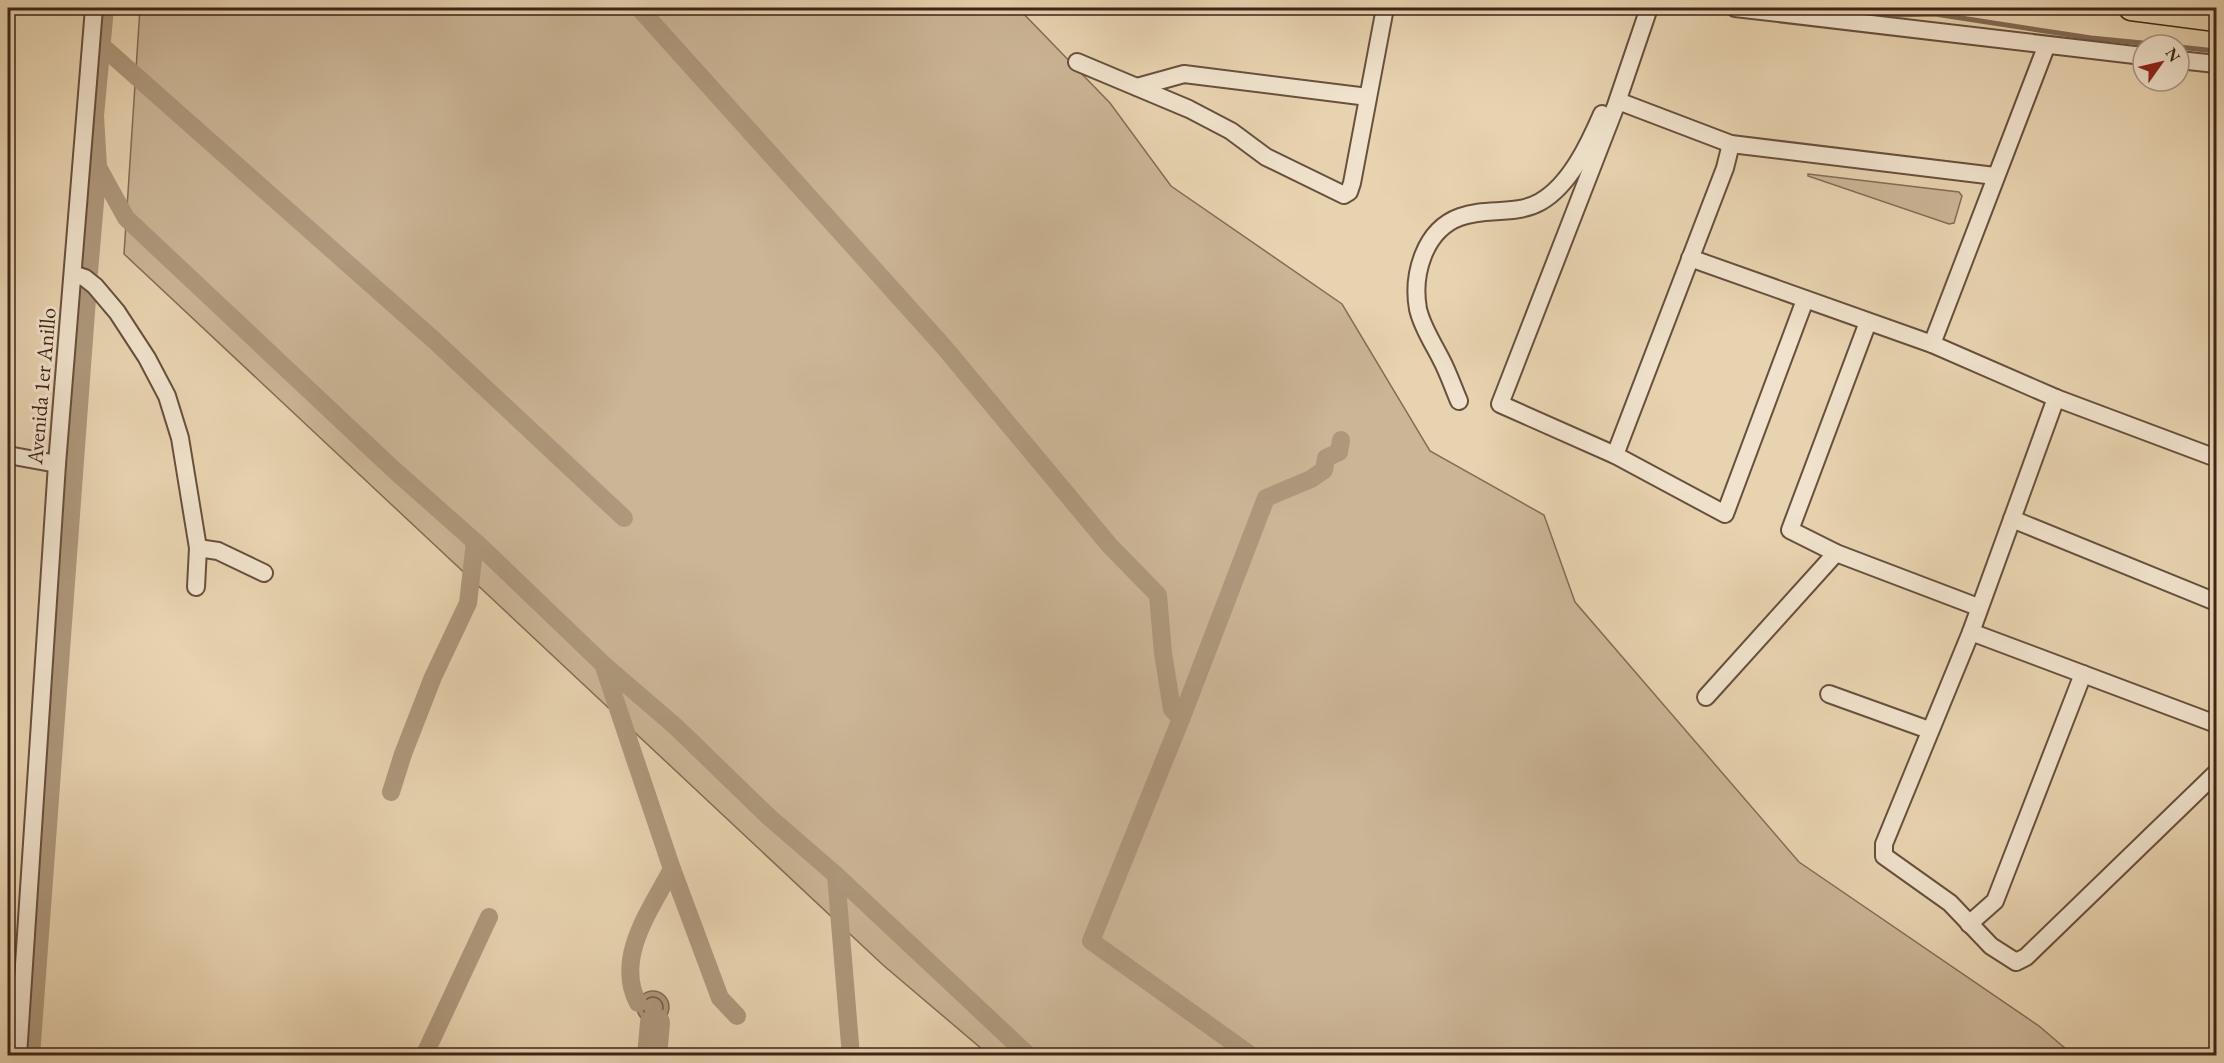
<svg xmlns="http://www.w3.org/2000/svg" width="2224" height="1063" font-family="'EB Garamond',serif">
  <rect width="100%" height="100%" fill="#e8d3b0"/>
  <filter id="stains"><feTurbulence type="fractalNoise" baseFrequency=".00333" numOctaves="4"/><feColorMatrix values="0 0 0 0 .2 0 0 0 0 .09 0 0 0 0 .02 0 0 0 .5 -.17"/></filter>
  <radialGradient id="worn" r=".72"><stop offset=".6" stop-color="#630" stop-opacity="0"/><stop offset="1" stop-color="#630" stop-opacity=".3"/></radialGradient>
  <g fill="#cbb596" stroke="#846d56" stroke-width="1.5">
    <polygon points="140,8 1018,8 1110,103 1171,186 1342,304 1430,451 1544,515 1575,602 1799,862 2039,1026 2073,1055 989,1055 883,965 124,254"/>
    <polygon points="1808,174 1959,192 1962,196 1954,223 1949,224 1808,176"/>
  </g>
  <circle fill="#ae987c" stroke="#816a54" stroke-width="1.5" cx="653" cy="1007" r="16"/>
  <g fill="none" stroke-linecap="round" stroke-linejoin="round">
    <circle stroke="#765e4a" stroke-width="1.5" cx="653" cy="1007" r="10"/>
    <g stroke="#816a54" stroke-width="5">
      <polyline points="1858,8 1891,15 1935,14 2091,38 2163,45"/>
      <polyline points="2179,47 2216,51"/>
    </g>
    <g stroke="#ae987c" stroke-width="18">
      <path d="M105 8 95 116 98 167 126 218 393 469 481 547 603 664 672 869C651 909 614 958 638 1003"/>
      <polyline points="639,8 944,347 1110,546 1158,595 1163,653 1172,709 1181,719"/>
      <polyline points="102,46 435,341 624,518"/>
      <polyline points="89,272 98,167"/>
      <polyline points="604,665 675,726 769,817 836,875 1029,1056"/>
      <polyline points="391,792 403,754 433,677 468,603 475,542"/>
      <polyline points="672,869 720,998 737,1016"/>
      <polyline points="836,875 851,1056"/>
      <polyline points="31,1056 88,285"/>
      <polyline points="424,1056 489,917"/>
      <polyline points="1252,1056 1091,941 1181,719 1266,498 1311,479 1324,470 1326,458 1339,452 1341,440"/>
    </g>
    <polyline stroke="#ae987c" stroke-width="30" points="652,1056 655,1023"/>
    <defs>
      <g id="minor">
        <polyline points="1649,8 1615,108 1500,404 1615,455 1725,514 1805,300"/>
        <polyline points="1735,8 2143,56"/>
        <polyline points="2179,60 2216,64"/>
        <polyline points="1077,62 1189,109 1231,131 1266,157 1344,195 1349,192 1352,183 1385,8"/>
        <polyline points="1137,87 1184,74 1368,97"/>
        <polyline points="1618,101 1731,144 1995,176"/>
        <polyline points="1690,258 1932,344 2056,398 2216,458"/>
        <polyline points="73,274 85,278 95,286 117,312 147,358 167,396 180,438 198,548 196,587"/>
        <polyline points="1868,322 1790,530 1836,553 1978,607"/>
        <polyline points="1932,344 2046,47"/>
        <polyline points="2056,398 1971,632 1884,844 1884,856 1950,903 1991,946 2016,962 2026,957 2216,773"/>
        <path d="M1459 401C1453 387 1448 372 1441 359 1433 343 1422 327 1418 309 1412 275 1424 230 1460 217 1486 207 1515 216 1540 202 1570 185 1589 144 1602 114"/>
        <polyline points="8,455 57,464"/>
        <polyline points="1615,455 1725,168 1731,144"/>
        <polyline points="2012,519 2216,602"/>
        <polyline points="198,548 218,551 264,573"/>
        <polyline points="1971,632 2216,724"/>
        <polyline points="1829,694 1929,730"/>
        <polyline points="1706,697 1836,553"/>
        <polyline points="1969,924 1995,901 2083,674"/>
        <polyline points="18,1056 57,464 94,8"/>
      </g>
      <polyline id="highway" points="2131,8 2216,19"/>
    </defs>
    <use href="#minor" stroke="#68503d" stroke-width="20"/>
    <use href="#highway" stroke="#3d2517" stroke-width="27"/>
    <use href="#minor" stroke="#f0e2cc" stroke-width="16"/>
    <use href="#highway" stroke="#e8d3b0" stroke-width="24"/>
  </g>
  <g text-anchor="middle" stroke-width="6" stroke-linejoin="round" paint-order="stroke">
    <g font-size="22" fill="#3d2517" stroke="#f0e2cc">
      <text transform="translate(41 386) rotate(-85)" y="8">Avenida 1er Anillo</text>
    </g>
  </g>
  <rect width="2224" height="1063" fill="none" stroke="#e8d3b0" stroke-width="30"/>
  <rect x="9" y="9" width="2206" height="1045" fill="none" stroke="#3d2517" stroke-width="3"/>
  <rect x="15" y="15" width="2194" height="1033" fill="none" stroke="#3d2517" stroke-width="1.5"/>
  <g transform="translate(2161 63) rotate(56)"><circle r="28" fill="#f0e2cc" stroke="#a89684" stroke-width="1.5"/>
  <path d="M0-4.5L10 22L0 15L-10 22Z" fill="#8f2418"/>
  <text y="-9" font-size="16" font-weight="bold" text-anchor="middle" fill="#3d2517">N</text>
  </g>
  <rect width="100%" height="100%" filter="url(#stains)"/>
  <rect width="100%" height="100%" fill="url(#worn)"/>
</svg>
